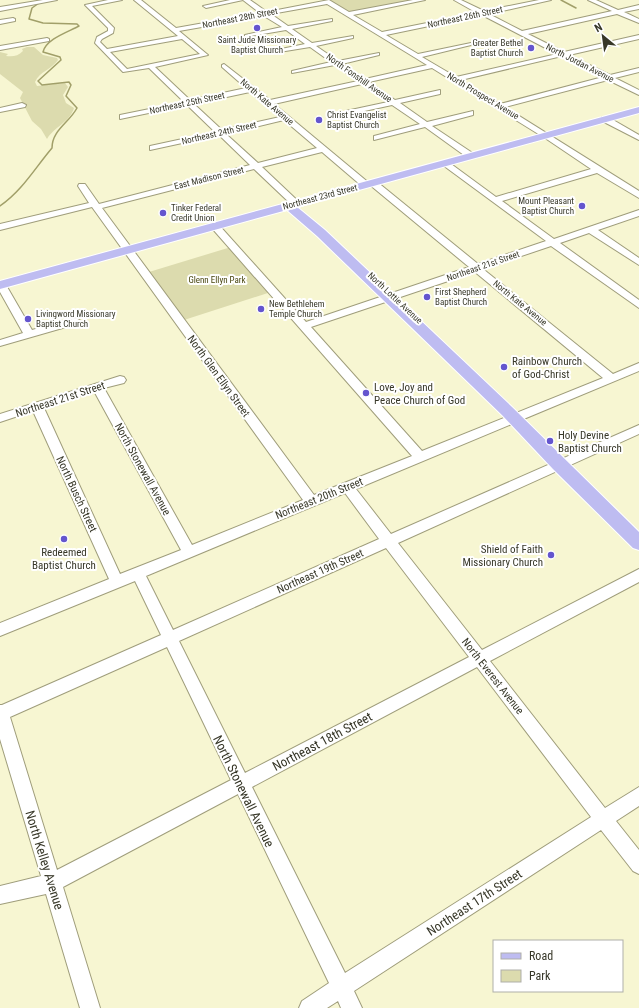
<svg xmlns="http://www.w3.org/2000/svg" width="639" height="1008" font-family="'Roboto Condensed',sans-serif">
  <rect width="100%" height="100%" fill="#f7f6d2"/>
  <g fill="#dcdbae">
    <polygon points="328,0 418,0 348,13"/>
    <path d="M27 47H34L43 55 57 58 58 60C51 70 40 71 35 82L37 86 65 83 68 87 63 95 66 103 74 108C70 122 54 127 47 139L41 129 32 121 20 98 23 92 0 74V52L8 54 6 56C13 57 18 56 23 51L22 49Z"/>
    <polygon points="231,247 271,292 184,320 149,272"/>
  </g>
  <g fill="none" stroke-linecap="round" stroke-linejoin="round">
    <g stroke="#a19f69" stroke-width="1.5">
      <polyline points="561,0 576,8"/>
      <path d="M0 206C22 191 35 168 52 148 52 130 69 123 77 108L66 96 71 85 69 82 42 85 38 81 61 60 60 57 43 52C46 39 68 32 79 26L77 24 43 23 29 19 32 8 39 3"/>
    </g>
    <defs>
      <g id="minor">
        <polygon points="43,0 57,0 0,11 0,7"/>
        <path d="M108 0H122L92 6 114 28 113 33 102 39 100 42 107 49 178 36 134 0H141L176 28 260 13 243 0H250L267 12 329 0 349 12 413 0H425L353 15 382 32 477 13 454 0H461L484 11 539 0H551L489 14 522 31 612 11 588 0H596L618 10 639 5V9L624 12 639 19V23L617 14 528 34 564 52 639 35V39L569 55 610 75 639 68V72L615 78 639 90V95L608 80 505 107 639 191V198L597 173 502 201 554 239 639 210V216L598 230 639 258V265L589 233 560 243 639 300V308L551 246 483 269 613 374 639 363V371L356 489 391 534 639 425V434L398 543 482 650 639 569V582L490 661 605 808 639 787V806L616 821 639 850V874L633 871 601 830 354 991 362 1008H341L338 1001 327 1008H299L302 1001 329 983 238 794 63 887 100 1008H80L46 894 0 904V886L41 876 0 739V705H2L161 635 135 581 0 636V623L109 579 33 411 0 422V414L120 376 124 377 126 380 124 383 104 388 192 545 303 500 92 207 0 230V224L89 203 78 186 79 184H85L99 204 250 165 219 135 150 150V146L215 132 187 105 120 119V115L184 102 149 68 123 72 95 43 97 37 108 31V28L85 5ZM327 4 414 57 427 65 365 79 342 64 379 55V53L338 61 316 46 353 38V36L312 43 292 29 332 21V19L288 26 271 14ZM482 15 557 54 456 77 422 57 471 45V43L418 54 386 35ZM264 16 282 27 245 35V37L286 30 305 44 267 52V54L310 47 331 62 292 71V73L335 65 358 81 270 100 224 64 222 65V67L246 88 190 100 155 67 208 55 179 31ZM182 39 200 54 127 69 110 52ZM562 56 603 77 500 104 461 80ZM432 68 548 140 591 169 496 197 447 161 440 163 546 241 478 264 376 181H370L369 183 274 104 362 84 388 102 346 111V115L392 105 420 124 374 136V140L425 127 468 158H474V154L432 126 473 115V111L427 122 400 103 440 94V90L395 100 369 82ZM250 92 280 117 222 130 194 104ZM284 120 317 148 258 163 226 134ZM322 152 363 187H369L370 185 469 267 306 322 218 224H212L210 226 412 456 314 495 102 208 254 169 293 206H299V202L262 167ZM475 272 603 378 422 451 311 327ZM94 391 181 550 120 574 44 408ZM345 493 379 539 173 630 146 576ZM386 548 469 657 245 773 179 641ZM167 647 231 780 57 870 10 717ZM477 667 591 817 345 973 252 787Z"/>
        <polygon points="230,0 243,0 206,8 203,6"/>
        <polygon points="13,18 15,19 15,21 0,24 0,20"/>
        <polygon points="47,38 49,39 49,41 0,50 0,46"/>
        <polygon points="22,103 26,105 25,107 0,112 0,108"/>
        <polygon points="602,117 608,117 639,135 639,140 602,121"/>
        <polygon points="0,282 6,285 32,330 76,318 81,321 80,323 0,346 0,340 23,333 0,292"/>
      </g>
      <polygon id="major" points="639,107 639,113 297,207 325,230 512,407 639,532 639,550 633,548 553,469 502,415 317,236 287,210 0,289 0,281"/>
    </defs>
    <use href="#minor" stroke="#9f9d7b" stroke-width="2"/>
    <use href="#major" stroke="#fff" stroke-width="2"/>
    <use href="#minor" fill="#fff" fill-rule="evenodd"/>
    <use href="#major" fill="#bebcf1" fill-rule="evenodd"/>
  </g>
  <g fill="#6455ce" stroke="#fff" stroke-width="1.5">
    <circle cx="257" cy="28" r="4"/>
    <circle cx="531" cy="48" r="4"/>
    <circle cx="319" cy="120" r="4"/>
    <circle cx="582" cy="206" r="4"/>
    <circle cx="163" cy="213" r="4"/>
    <circle cx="427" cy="297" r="4"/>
    <circle cx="261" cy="309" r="4"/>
    <circle cx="28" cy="319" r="4"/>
    <circle cx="504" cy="367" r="4"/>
    <circle cx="366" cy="393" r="4"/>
    <circle cx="550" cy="441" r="4"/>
    <circle cx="64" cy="539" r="4"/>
    <circle cx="551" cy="555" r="4"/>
  </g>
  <g text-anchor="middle" stroke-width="4" stroke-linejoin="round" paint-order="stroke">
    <g font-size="9" fill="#373728" stroke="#fff">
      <text transform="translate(465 17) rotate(-12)" y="3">Northeast 26th Street</text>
      <text transform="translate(240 18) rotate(-11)" y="3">Northeast 28th Street</text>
      <text transform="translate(580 63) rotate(27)" y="3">North Jordan Avenue</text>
      <text transform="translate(359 78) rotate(35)" y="3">North Fonshill Avenue</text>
      <text transform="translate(483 96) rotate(31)" y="3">North Prospect Avenue</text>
      <text transform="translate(267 102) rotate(40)" y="3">North Kate Avenue</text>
      <text transform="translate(187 103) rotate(-12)" y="3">Northeast 25th Street</text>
      <text transform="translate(219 133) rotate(-13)" y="3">Northeast 24th Street</text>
      <text transform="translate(209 178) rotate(-14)" y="3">East Madison Street</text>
      <text transform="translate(320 197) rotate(-15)" y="3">Northeast 23rd Street</text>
      <text transform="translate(483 266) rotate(-19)" y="3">Northeast 21st Street</text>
      <text transform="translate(395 298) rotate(43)" y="3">North Lottie Avenue</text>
      <text transform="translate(520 303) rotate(39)" y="3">North Kate Avenue</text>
    </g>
    <g font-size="9" fill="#373728" stroke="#fff" text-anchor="start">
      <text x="257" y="43" text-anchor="middle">Saint Jude Missionary<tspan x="257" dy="10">Baptist Church</tspan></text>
      <text x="523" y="46" text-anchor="end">Greater Bethel<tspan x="523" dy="10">Baptist Church</tspan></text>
      <text x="327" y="118">Christ Evangelist<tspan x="327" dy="10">Baptist Church</tspan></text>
      <text x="574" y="204" text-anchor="end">Mount Pleasant<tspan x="574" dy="10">Baptist Church</tspan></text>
      <text x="171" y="211">Tinker Federal<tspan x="171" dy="10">Credit Union</tspan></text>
      <text x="435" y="295">First Shepherd<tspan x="435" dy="10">Baptist Church</tspan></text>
      <text x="269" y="307">New Bethlehem<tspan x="269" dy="10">Temple Church</tspan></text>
      <text x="36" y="317">Livingword Missionary<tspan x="36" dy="10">Baptist Church</tspan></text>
    </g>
    <g font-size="9" fill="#494610" stroke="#fff">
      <text x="217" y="283">Glenn Ellyn Park</text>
    </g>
    <g font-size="11" fill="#373728" stroke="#fff" text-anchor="start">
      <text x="512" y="365">Rainbow Church<tspan x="512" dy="13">of God-Christ</tspan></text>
      <text x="374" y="391">Love, Joy and<tspan x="374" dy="13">Peace Church of God</tspan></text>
      <text x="558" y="439">Holy Devine<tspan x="558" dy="13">Baptist Church</tspan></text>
      <text x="543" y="553" text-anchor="end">Shield of Faith<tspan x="543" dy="13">Missionary Church</tspan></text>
      <text x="64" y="556" text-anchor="middle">Redeemed<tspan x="64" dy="13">Baptist Church</tspan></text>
    </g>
    <g font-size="11" fill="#373728" stroke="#fff">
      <text transform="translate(219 376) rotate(54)" y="4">North Glen Ellyn Street</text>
      <text transform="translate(60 399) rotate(-18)" y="4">Northeast 21st Street</text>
      <text transform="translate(143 469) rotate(61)" y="4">North Stonewall Avenue</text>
      <text transform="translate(77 494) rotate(65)" y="4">North Busch Street</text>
      <text transform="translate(319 498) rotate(-22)" y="4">Northeast 20th Street</text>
      <text transform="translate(320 571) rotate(-24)" y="4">Northeast 19th Street</text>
      <text transform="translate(493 676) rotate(52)" y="4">North Everest Avenue</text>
    </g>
    <g font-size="13" fill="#373728" stroke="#fff">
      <text transform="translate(322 741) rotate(-28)" y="5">Northeast 18th Street</text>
      <text transform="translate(244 791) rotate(64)" y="5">North Stonewall Avenue</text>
      <text transform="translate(45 860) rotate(73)" y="5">North Kelley Avenue</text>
      <text transform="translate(474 902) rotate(-33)" y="5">Northeast 17th Street</text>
    </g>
  </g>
  <rect x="493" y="940" width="130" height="52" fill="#ffffff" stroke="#afafa9"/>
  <rect x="501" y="953" width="20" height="6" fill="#bebcf1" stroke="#afafa9"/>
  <text x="529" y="960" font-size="12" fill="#373728">Road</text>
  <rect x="501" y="970" width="20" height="12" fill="#dcdbae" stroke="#afafa9"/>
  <text x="529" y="980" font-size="12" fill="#373728">Park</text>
  <g transform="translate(603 36) rotate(331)" stroke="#ffffff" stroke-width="3" paint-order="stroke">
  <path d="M0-3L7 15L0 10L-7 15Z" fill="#373728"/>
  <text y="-6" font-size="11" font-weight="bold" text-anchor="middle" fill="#373728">N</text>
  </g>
</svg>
